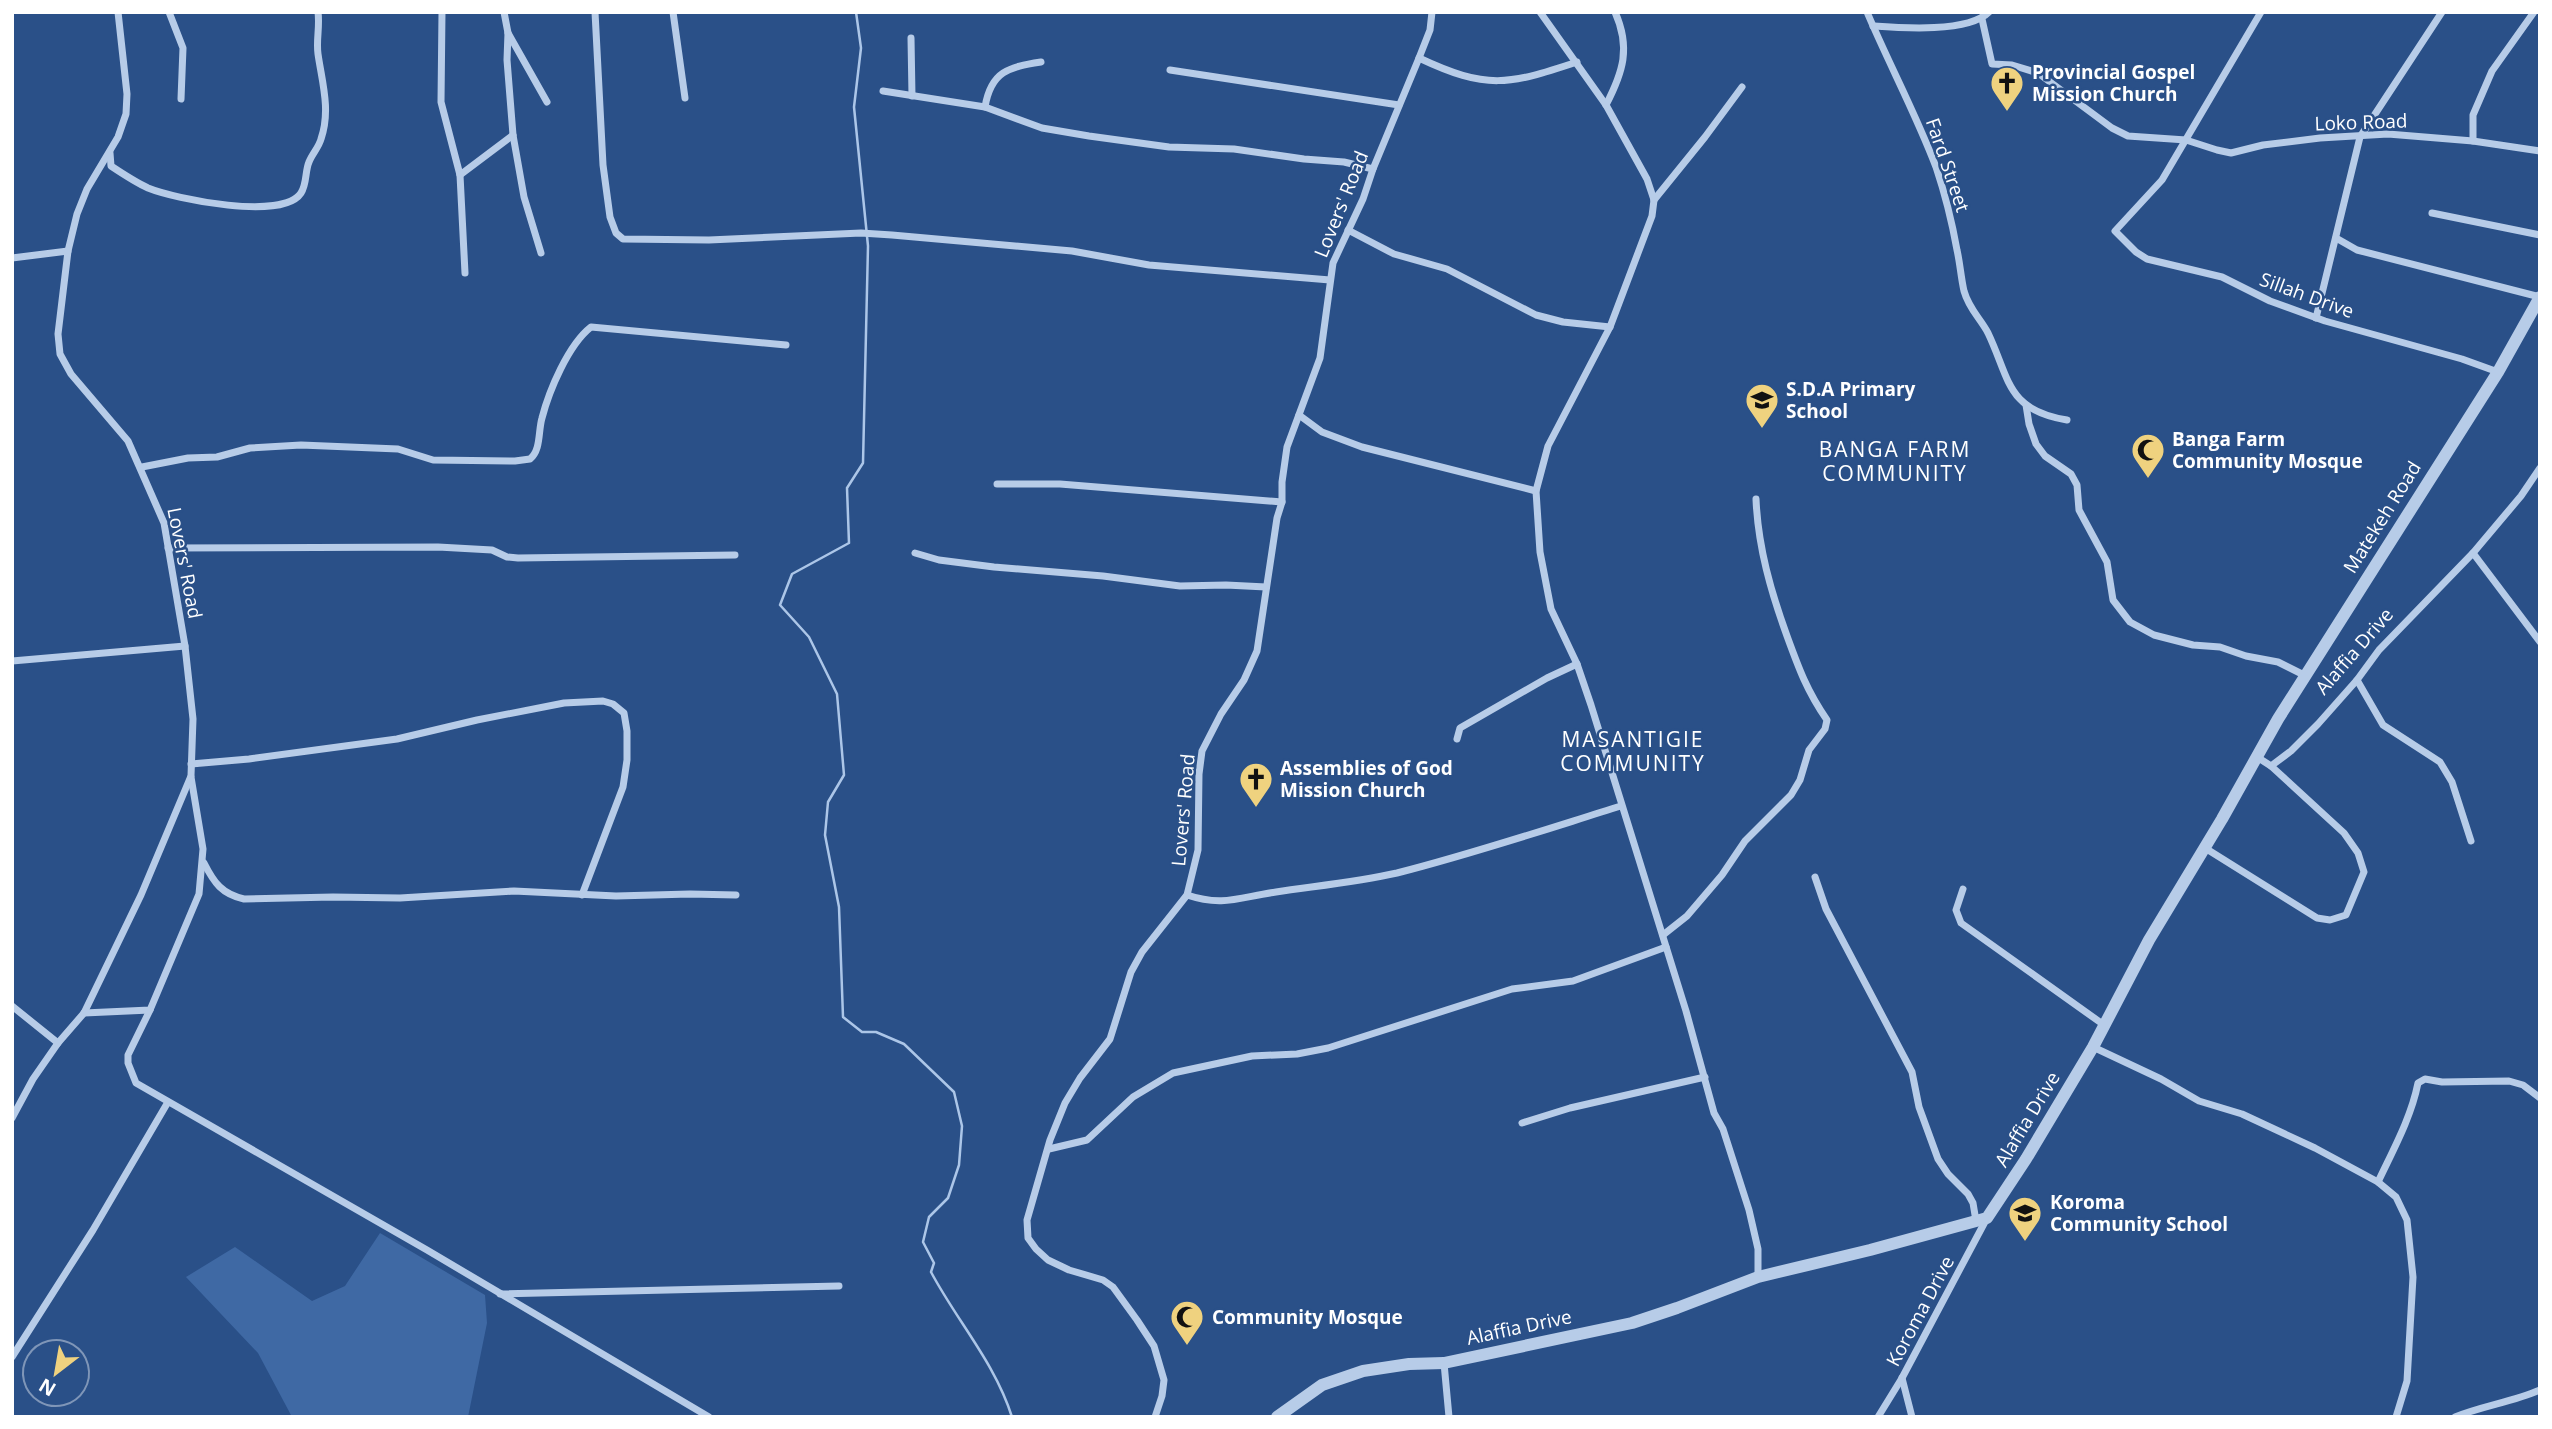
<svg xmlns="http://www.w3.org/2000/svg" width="2552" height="1429" font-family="'Open Sans',sans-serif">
  <rect width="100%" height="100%" fill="#2a5088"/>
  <polygon fill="#3f69a4" points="380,1233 485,1295 487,1323 468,1417 292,1417 258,1353 186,1277 235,1247 312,1301 345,1286"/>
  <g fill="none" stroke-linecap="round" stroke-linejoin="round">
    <path stroke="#acc6e8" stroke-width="2.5" d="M856 12 861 48 854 107 868 246 863 463 847 488 849 543 792 574 780 605 809 637 837 694 844 775 828 802 825 835 839 907 843 1017 862 1032H876L904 1044 954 1092 962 1126 959 1165 948 1198 929 1217 923 1242 934 1263 931 1272C957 1321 995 1363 1012 1417"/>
    <g stroke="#b7cce8" stroke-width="7">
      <polyline points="169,12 183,48 181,99"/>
      <polyline points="442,12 441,102 460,175 465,273"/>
      <polyline points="504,12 508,33 507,60 513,135 524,197 541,253"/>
      <polyline points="595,12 603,165 610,217 616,233 623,239 709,240 861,233 892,235 1072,251 1149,265 1330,280"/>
      <polyline points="673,12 685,98"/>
      <polyline points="1540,12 1606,105 1647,179 1654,200 1652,216 1610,327 1548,446 1536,491 1540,552 1551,609 1577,664 1591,705 1686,1011 1714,1113 1723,1129 1749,1210 1758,1249 1758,1277"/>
      <path d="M1867 12C1889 64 1916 114 1936 167 1945 194 1952 222 1957 250 1960 263 1961 278 1964 291 1969 309 1980 318 1988 333 2010 379 2006 410 2067 420"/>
      <polyline points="2261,12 2162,180 2115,231 2136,252 2147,259 2222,277 2270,301 2325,321 2462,359 2498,372"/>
      <polyline points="1982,19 1992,64 2012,65 2038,73 2112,128 2128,136 2186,140 2217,150 2231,153 2263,145 2320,138 2388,134 2473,141 2540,151"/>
      <path d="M1873 26C1901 28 1968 33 1989 12"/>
      <polyline points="508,33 547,102"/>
      <polyline points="911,38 912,96"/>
      <path d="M1419 58C1487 90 1508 85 1577 62"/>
      <polyline points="1170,70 1399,105"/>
      <polyline points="883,91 985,107 1042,128 1089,136 1169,147 1234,149 1304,159 1344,162 1373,169"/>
      <path d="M1606 105C1623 72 1631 48 1615 12"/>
      <path d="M985 107C991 71 1009 67 1041 62"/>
      <polyline points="2473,141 2473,115 2492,71 2534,12"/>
      <path d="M110 153 111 166C123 174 135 182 148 188 175 199 283 221 301 193 307 184 305 171 309 162 312 154 319 147 321 139 331 110 322 82 318 54 316 40 320 27 318 12"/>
      <polyline points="460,175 513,135"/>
      <polyline points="1654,200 1705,137 1742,87"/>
      <polyline points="2432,213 2540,235"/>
      <polyline points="1348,230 1394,254 1447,269 1536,315 1563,322 1610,327"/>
      <polyline points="2336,238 2357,250 2540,297"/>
      <polyline points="12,258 68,251"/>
      <polyline points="2316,318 2360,137 2442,12"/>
      <polyline points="2026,405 2029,424 2036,444 2045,456 2071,474 2077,485 2079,510 2107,562 2113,600 2130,622 2154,635 2193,645 2220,647 2246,656 2278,662 2306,676"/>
      <polyline points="1299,415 1322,432 1362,447 1536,491"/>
      <path d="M142 467 188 458 217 457 250 448 301 445 398 449 433 460 515 461 530 459C541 450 538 432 542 418 549 391 568 345 591 327L786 345"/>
      <polyline points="997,484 1060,484 1282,502"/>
      <polyline points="168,548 438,547 492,550 507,557 518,558 735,555"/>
      <polyline points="915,553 939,560 994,567 1103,576 1180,586 1226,585 1266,587"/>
      <polyline points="2473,553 2540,642"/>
      <polyline points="12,661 185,646"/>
      <polyline points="2357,680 2383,725 2440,762 2452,782 2471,841"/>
      <polyline points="1457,739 1460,728 1547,678 1577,664"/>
      <polyline points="2257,757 2271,766 2291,751 2318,724 2357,680 2379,650 2473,553 2521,496 2540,468"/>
      <polyline points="191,764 249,759 397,739 477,720 564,703 603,701 613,704 624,713 627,731 627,760 623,787 582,895"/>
      <polyline points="2205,848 2317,918 2330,920 2346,915 2364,872 2358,853 2344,833 2271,766"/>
      <path d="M204 863C214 883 222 894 244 899L333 897 400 898 514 891 616 896 690 894 736 895"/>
      <polyline points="1815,877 1826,909 1912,1072 1919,1107 1938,1159 1948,1174 1968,1194 1973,1203 1976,1221"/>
      <polyline points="1963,889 1956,910 1961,923 2104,1025"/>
      <path d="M1187 895C1223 907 1240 897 1276 892 1316 886 1357 882 1397 873 1472 854 1547 829 1621 806"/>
      <path d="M1663 935 1687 916 1722 875 1745 841 1791 795 1800 780 1809 750 1825 729 1827 720C1807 691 1799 669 1787 636 1771 592 1758 547 1756 499"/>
      <polyline points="12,1006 58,1043"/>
      <polyline points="150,1010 128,1055 128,1063 136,1083 427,1250 709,1417"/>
      <polyline points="84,1013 150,1010 199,894 203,849 191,777"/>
      <polyline points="2093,1047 2161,1079 2199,1101 2242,1114 2315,1148 2378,1182 2396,1197 2407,1220 2413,1277 2407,1381 2396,1417"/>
      <polyline points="12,1118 33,1079 58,1043 84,1013 141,895 191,776 193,719 185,646 164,523 128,441 71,374 60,354 58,334 68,251 77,214 87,189 118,137 126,114 127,94 118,12"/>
      <polyline points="1522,1123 1570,1108 1705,1077"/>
      <polyline points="1049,1149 1087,1140 1133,1097 1173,1073 1252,1056 1297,1054 1328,1048 1512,989 1573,981 1666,947"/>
      <path d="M2378 1182C2393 1150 2411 1118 2418 1083L2425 1079 2442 1082 2509 1081 2523 1085 2540 1098"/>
      <polyline points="500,1294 839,1286"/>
      <polyline points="12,1357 93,1230 168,1102"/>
      <polyline points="1444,1363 1449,1417"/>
      <polyline points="1902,1378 1912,1417"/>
      <polyline points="1155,1417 1162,1396 1164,1380 1154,1346 1137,1320 1113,1287 1103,1280 1069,1270 1048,1260 1036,1249 1028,1238 1027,1220 1050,1140 1065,1103 1080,1078 1110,1039 1131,972 1142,952 1187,895 1198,850 1199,774 1202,751 1221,714 1244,680 1257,651 1277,518 1282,502 1282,482 1287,447 1320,358 1333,263 1363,199 1373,169 1419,58 1430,30 1432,12"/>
      <polyline points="1878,1417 1902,1378 1987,1218"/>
      <path d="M2455 1417C2482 1406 2512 1402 2540 1390"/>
    </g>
    <polyline stroke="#b7cce8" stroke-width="12" points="1277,1417 1322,1385 1363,1371 1409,1364 1444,1363 1632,1323 1677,1308 1758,1277 1870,1250 1987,1218 2026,1159 2093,1047 2149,940 2222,819 2278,719 2498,372 2540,297"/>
  </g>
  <defs>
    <symbol id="church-pin" viewBox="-11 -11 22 30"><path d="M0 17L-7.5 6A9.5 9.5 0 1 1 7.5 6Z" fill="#efd27f" stroke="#2a5088"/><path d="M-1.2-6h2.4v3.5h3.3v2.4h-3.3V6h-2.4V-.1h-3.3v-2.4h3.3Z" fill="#111"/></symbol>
    <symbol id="school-pin" viewBox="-11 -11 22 30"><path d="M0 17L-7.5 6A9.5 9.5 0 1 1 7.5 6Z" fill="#efd27f" stroke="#2a5088"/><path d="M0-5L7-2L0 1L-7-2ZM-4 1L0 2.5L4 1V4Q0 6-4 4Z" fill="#111"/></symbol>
    <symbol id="mosque-pin" viewBox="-11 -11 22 30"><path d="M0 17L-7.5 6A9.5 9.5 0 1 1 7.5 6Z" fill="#efd27f" stroke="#2a5088"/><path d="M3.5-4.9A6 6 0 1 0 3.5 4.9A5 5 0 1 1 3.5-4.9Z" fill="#111"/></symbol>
  </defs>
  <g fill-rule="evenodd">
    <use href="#church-pin" x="1988" y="64" width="38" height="52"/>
    <use href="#school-pin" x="1743" y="381" width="38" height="52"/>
    <use href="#mosque-pin" x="2129" y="431" width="38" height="52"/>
    <use href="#church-pin" x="1237" y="760" width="38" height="52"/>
    <use href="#school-pin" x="2006" y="1194" width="38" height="52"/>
    <use href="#mosque-pin" x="1168" y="1298" width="38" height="52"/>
  </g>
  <g text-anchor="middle" stroke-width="5" stroke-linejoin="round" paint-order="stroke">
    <g font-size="19" font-weight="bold" fill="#fff" stroke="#2a5088" text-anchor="start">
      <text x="2032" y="79">Provincial Gospel<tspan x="2032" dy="22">Mission Church</tspan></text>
      <text x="1786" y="396">S.D.A Primary<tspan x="1786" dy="22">School</tspan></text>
      <text x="2172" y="446">Banga Farm<tspan x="2172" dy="22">Community Mosque</tspan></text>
      <text x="1280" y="775">Assemblies of God<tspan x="1280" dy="22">Mission Church</tspan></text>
      <text x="2050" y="1209">Koroma<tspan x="2050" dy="22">Community School</tspan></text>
      <text x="1212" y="1324">Community Mosque</text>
    </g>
    <g font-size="19" fill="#fff" stroke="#2a5088">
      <text transform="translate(2361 122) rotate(-2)" y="7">Loko Road</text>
      <text transform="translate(1948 165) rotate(71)" y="7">Fard Street</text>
      <text transform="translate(1341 204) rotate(-68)" y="7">Lovers' Road</text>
      <text transform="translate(2307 295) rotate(20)" y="7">Sillah Drive</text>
      <text transform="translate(2382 517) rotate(-58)" y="7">Matekeh Road</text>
      <text transform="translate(185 563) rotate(79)" y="7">Lovers' Road</text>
      <text transform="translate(2354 651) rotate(-49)" y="7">Alaffia Drive</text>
      <text transform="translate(1183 810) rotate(-85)" y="7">Lovers' Road</text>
      <text transform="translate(2027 1119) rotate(-59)" y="7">Alaffia Drive</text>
      <text transform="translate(1920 1311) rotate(-62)" y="7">Koroma Drive</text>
      <text transform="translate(1519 1327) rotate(-12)" y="7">Alaffia Drive</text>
    </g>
    <g font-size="21" letter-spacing="2" fill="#fff" stroke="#2a5088">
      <text x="1895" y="457">BANGA FARM<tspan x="1895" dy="24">COMMUNITY</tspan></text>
      <text x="1633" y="747">MASANTIGIE<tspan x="1633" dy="24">COMMUNITY</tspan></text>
    </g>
  </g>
  <rect width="2552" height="1429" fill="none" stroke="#ffffff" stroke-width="28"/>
  <g transform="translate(56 1373) rotate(211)"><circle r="33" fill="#2a5088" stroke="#7f96b8" stroke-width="2"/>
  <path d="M0-5L12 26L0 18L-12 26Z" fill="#efd27f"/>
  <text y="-10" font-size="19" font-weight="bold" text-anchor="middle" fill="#ffffff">N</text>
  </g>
</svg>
